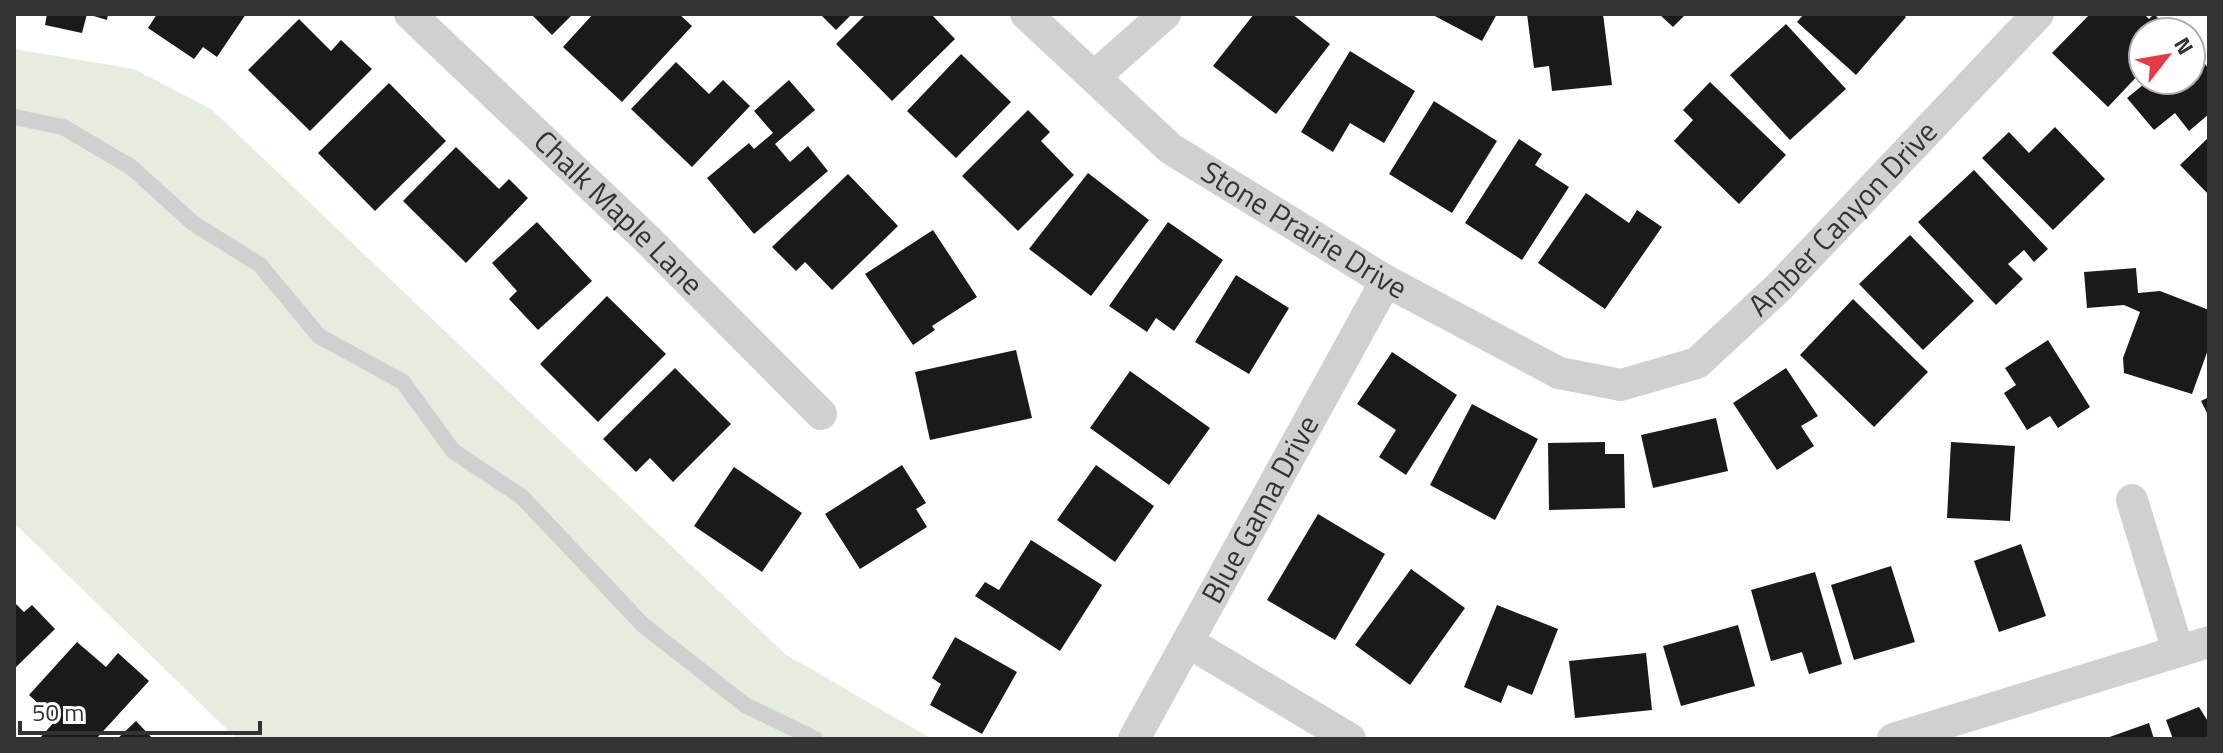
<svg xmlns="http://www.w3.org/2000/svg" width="2223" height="753" font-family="'Titillium Web',sans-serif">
  <rect width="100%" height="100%" fill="#fff"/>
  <polygon fill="#e6ecdf" points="14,49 134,69 211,109 785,654 932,739 237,739 14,523"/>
  <g fill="#1a1a1a">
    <polygon points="47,14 87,14 82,33 45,25"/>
    <polygon points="87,14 108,14 107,20"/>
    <polygon points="157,14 246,14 217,57 203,47 194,59 148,28"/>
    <polygon points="531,14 573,14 552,35"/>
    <polygon points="593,14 679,14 692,26 622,102 563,47"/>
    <polygon points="820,14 852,14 836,30"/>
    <polygon points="866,14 931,14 955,39 892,101 836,44"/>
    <polygon points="1254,14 1292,14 1330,44 1276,114 1213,66"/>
    <polygon points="1431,14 1497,14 1482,41"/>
    <polygon points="1527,14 1603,14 1612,85 1552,91 1549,66 1534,68"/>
    <polygon points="1659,14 1686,14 1673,27"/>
    <polygon points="1804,14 1903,14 1906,17 1856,75 1797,22"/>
    <polygon points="2090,14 2144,14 2149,19 2154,14 2172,32 2143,32 2143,70 2108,107 2052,53"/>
    <polygon points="299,19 331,51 341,40 372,69 310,131 248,70"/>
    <polygon points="1786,24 1846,89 1790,140 1730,75"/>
    <polygon points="2191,47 2209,69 2209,114 2189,131 2175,113 2154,130 2127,98 2149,80 2191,80"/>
    <polygon points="1350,51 1415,91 1384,143 1350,123 1333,152 1301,132"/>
    <polygon points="961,54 1011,102 956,158 907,111"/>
    <polygon points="676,62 709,94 723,80 750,106 692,167 631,109"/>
    <polygon points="789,80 815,110 775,144 790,162 808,146 828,171 754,234 707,178 749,143 754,149 773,133 754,111"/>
    <polygon points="1710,82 1786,155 1739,204 1674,141 1693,120 1683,110"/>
    <polygon points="389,83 446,141 375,211 318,153"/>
    <polygon points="1434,101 1497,141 1452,213 1389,174"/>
    <polygon points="1028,110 1050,132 1041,141 1074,175 1018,231 962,176"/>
    <polygon points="2055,127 2105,179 2053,230 1982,158 2009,132 2029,153"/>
    <polygon points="2209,137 2209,195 2180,165"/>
    <polygon points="1519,139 1542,154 1535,165 1569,187 1522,260 1465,223"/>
    <polygon points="456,147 499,189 509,179 528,198 466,263 403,201"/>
    <polygon points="1974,170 2048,249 2034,262 2024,250 2008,264 2023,279 1996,305 1918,222"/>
    <polygon points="1088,173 1149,220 1091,296 1029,249"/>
    <polygon points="848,174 898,226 832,290 805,262 796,271 772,247"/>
    <polygon points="1586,193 1629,223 1637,210 1662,227 1605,309 1538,263"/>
    <polygon points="537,222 592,281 538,330 509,299 517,291 492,263"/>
    <polygon points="1168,222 1223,260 1174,331 1156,318 1147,332 1109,306"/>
    <polygon points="933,230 977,297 932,326 935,330 913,345 865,274"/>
    <polygon points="1910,235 1974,301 1923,350 1859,284"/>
    <polygon points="2136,268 2138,293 2160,291 2209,310 2209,347 2192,394 2124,373 2123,358 2140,312 2124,305 2087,308 2084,272"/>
    <polygon points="1236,275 1289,308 1249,374 1195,342"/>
    <polygon points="607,296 666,354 598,422 540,364"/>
    <polygon points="1853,299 1928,372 1874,427 1800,355"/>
    <polygon points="2048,340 2090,407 2058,428 2050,416 2027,430 2004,393 2016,385 2005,368"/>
    <polygon points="1016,350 1032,418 930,440 915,372"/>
    <polygon points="1392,352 1457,395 1406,475 1379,457 1396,430 1357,404"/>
    <polygon points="675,368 731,424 673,482 650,458 636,472 603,439"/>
    <polygon points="1786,368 1818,416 1801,426 1814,446 1777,470 1733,403"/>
    <polygon points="1130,371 1210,428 1169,485 1090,428"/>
    <polygon points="2209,397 2209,417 2201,401"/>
    <polygon points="1472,404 1538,439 1495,520 1430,485"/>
    <polygon points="1716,418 1728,471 1653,488 1641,435"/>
    <polygon points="1605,442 1605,454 1624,454 1625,508 1549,510 1548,443"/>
    <polygon points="1951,442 2015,446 2010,521 1947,518"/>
    <polygon points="902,465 926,503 916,509 927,527 860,569 825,514"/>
    <polygon points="1096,465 1154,506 1115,562 1057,520"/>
    <polygon points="734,467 802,513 762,572 694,526"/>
    <polygon points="1318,514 1385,554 1335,640 1267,600"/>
    <polygon points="1031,540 1102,585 1060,651 975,596 985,582 999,590"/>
    <polygon points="2021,544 2046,616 1999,632 1974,561"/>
    <polygon points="1891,566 1915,642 1854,660 1831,585"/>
    <polygon points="1411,569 1465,608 1410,685 1355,645"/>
    <polygon points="1815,572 1842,664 1809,674 1802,652 1771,661 1751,590"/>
    <polygon points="14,602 24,612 32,605 55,629 14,669"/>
    <polygon points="1497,605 1558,629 1532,695 1508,685 1501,703 1464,687"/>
    <polygon points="1738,625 1755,686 1681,706 1663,646"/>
    <polygon points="955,637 1017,672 982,734 930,705 941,684 932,678"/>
    <polygon points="77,642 106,667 118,653 149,681 96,739 39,739 56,720 29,695"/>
    <polygon points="1646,653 1652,710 1575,718 1569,661"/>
    <polygon points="2199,707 2209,723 2209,739 2173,739 2166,720"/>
    <polygon points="136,721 153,739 117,739"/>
    <polygon points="2149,723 2154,739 2104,739"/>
  </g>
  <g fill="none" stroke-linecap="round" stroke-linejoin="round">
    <polyline stroke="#d0d0d0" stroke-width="16" points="14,117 63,127 131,167 193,223 260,265 319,336 403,382 453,451 522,497 643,625 745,705 815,739"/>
    <g stroke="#d0d0d0" stroke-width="32">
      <path id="s1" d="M410 14 646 238 821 414"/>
      <path id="s2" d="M1026 14 1171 149 1386 281 1559 373 1621 385 1697 363 1779 287 2038 14"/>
      <polyline points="1094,77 1165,14"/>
      <polyline points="2132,500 2178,651"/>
      <polyline points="1188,642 1350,739"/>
      <path id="s3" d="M1134 739 1386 281"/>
      <polyline points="1893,739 2209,642"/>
    </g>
  </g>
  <g text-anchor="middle" stroke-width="8" stroke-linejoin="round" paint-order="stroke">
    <g font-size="30" fill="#333" stroke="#fff">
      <text dy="10" stroke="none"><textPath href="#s1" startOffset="288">Chalk Maple Lane</textPath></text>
      <text dy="10" stroke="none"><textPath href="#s2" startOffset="994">Amber Canyon Drive</textPath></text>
      <text dy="10" stroke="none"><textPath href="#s2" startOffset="354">Stone Prairie Drive</textPath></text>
      <text dy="10" stroke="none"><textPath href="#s3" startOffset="262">Blue Gama Drive</textPath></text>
    </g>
  </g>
  <rect width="2223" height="753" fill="none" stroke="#333333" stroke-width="32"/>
  <g transform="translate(2167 56) rotate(59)"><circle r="38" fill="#ffffff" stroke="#adadad" stroke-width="2"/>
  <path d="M0-6L14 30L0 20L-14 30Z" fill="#e63946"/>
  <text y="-12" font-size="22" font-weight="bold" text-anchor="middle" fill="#333333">N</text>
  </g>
  <path d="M20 721v12h240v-12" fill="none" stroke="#333333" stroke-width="4"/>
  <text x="32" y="721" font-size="24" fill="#333333" stroke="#ffffff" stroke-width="6" paint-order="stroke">50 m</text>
</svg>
